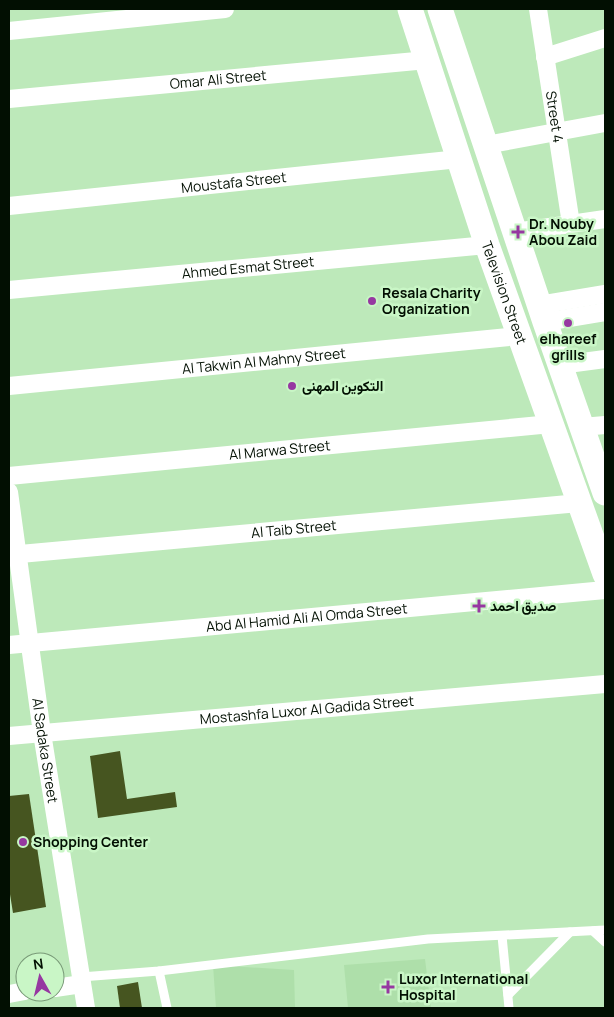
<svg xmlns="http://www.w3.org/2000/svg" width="614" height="1017" font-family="Manrope,Vazirmatn,sans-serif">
  <rect width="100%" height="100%" fill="#bde9ba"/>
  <g fill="#aedfaa">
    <polygon points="425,959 431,1008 348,1008 344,965"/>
    <polygon points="213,965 294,970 295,1008 216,1008"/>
  </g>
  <g fill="#465520">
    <polygon points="120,751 127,799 175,792 177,807 98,818 90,756"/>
    <polygon points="29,794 46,907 13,913 9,888 9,796"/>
    <polygon points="138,982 142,1008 120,1008 117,986"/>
  </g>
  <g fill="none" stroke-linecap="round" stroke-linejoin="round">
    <g stroke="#fff" stroke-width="9">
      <polyline points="593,931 605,942"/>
      <polyline points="502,936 509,1008"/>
      <polyline points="159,971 167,1008"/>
      <polyline points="81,977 159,971 428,939 605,930"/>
      <polyline points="508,995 570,932"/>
    </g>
    <g stroke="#fff" stroke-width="18">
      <path id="s1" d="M538 9 571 224"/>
      <polyline points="9,31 225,9"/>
      <polyline points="545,57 605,38"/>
      <path id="s2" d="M9 99 427 60"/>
      <polyline points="486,145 605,123"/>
      <path id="s3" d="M9 206 459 159"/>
      <polyline points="515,232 605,219"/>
      <path id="s4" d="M9 290 487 245"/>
      <polyline points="539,305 605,294"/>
      <polyline points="545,322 605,312"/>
      <polyline points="560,365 605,359"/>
      <path id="s5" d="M9 386 519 336"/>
      <polyline points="582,427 605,425"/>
      <path id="s6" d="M9 476 551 424"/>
      <path id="s7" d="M9 492 42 733 86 1008"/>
      <path id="s8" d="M9 555 579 503"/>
      <path id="s9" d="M9 645 605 590"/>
      <path id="s10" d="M9 736 605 684"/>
      <polyline points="55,988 82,984"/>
      <polyline points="9,994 25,991"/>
    </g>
    <g stroke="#fff" stroke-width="25">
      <path id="s11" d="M410 9 487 245 605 574"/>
      <polyline points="440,9 545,322 605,493"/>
    </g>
  </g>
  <g fill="#9638a1" stroke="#c9f6c6" stroke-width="2">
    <path d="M515.5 224.5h5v5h5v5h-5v5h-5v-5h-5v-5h5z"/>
    <circle cx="372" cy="301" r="5"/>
    <circle cx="568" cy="323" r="5"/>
    <circle cx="292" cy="386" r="5"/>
    <path d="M476.5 598.5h5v5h5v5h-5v5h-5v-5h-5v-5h5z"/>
    <circle cx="23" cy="842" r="5"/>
    <path d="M385.5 979.5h5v5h5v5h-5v5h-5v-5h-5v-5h5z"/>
  </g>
  <g text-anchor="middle" stroke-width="5" stroke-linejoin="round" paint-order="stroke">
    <g font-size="14" fill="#020f02" stroke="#c9f6c6">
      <text dy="5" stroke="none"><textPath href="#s2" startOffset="210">Omar Ali Street</textPath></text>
      <text dy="5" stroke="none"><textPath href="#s1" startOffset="109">Street 4</textPath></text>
      <text dy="5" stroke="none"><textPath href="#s3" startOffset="226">Moustafa Street</textPath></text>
      <text dy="5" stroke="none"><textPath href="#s4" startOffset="240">Ahmed Esmat Street</textPath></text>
      <text dy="5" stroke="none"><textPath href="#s11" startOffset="299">Television Street</textPath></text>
      <text dy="5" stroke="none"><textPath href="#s5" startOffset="256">Al Takwin Al Mahny Street</textPath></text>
      <text dy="5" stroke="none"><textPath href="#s6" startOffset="272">Al Marwa Street</textPath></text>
      <text dy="5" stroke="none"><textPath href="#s8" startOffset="286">Al Taib Street</textPath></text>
      <text dy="5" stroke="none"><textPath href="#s9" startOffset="299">Abd Al Hamid Ali Al Omda Street</textPath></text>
      <text dy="5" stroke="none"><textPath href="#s10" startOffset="299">Mostashfa Luxor Al Gadida Street</textPath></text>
      <text dy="5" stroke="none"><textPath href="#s7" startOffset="261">Al Sadaka Street</textPath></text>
    </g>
    <g font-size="14" font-weight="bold" fill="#020f02" stroke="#c9f6c6" text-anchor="start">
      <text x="529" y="229">Dr. Nouby<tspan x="529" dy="16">Abou Zaid</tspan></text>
      <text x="382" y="298">Resala Charity<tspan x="382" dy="16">Organization</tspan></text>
      <text x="568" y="344" text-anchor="middle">elhareef<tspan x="568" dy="16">grills</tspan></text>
      <text x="302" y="391">التكوين المهنى</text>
      <text x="490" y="611">صديق احمد</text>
      <text x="33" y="847">Shopping Center</text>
      <text x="399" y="984">Luxor International<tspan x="399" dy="16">Hospital</tspan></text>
    </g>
  </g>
  <rect width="614" height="1017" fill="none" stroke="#020f02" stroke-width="20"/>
  <g transform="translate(40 977) rotate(352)"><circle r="24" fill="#c9f6c6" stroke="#799a78"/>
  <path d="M0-4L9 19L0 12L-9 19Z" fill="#9638a1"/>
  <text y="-8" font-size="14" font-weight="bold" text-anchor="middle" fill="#020f02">N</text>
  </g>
</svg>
